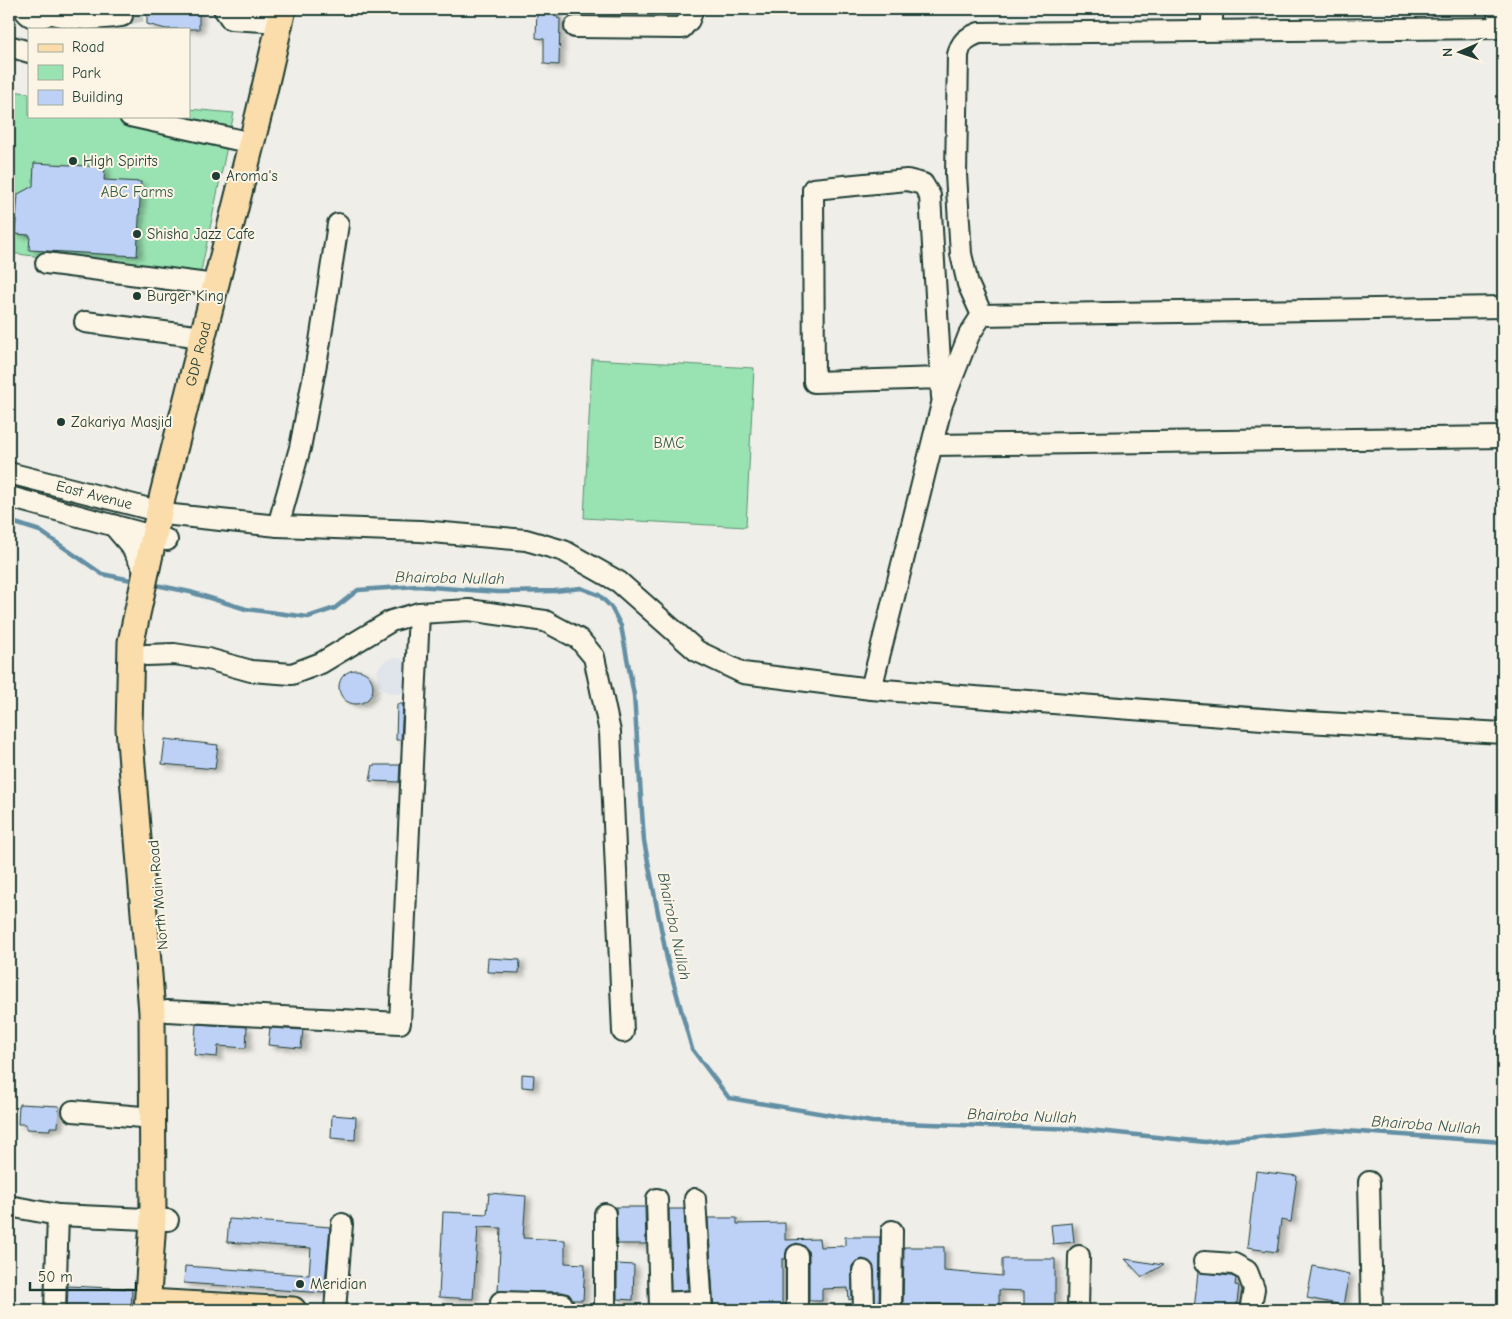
<svg xmlns="http://www.w3.org/2000/svg" width="1512" height="1319" font-family="'Comic Neue',sans-serif">
  <defs>
    <filter id="shadow"><feDropShadow dx="5" dy="3" stdDeviation="2.5" flood-color="#0004"/></filter>
  </defs>
  <rect width="100%" height="100%" fill="#efeee8"/>
  <filter id="ink" filterUnits="userSpaceOnUse"><feTurbulence type="fractalNoise" baseFrequency=".02" numOctaves="2"/><feDisplacementMap in="SourceGraphic" scale="10" xChannelSelector="R" yChannelSelector="G"/><feConvolveMatrix kernelMatrix="1 2 1 2 8 2 1 2 1" color-interpolation-filters="sRGB"/></filter>
  <g filter="url(#ink)">
    <circle fill="#e0e5ec" cx="395" cy="676" r="18"/>
    <g fill="#99e2b1" stroke="#5c9072">
      <polygon points="9,91 29,93 29,116 189,116 189,109 234,113 200,276 9,253"/>
      <polygon points="592,359 754,368 746,527 584,518"/>
    </g>
    <g fill="none" stroke-linecap="round" stroke-linejoin="round">
      <g stroke="#638fa4" stroke-width="4.5">
        <polyline points="9,521 40,531 102,574 136,581"/>
        <polyline points="151,584 190,592 246,609 308,617 335,608 358,590 417,586 498,592 555,591 581,588 599,595 611,607 621,626 634,695 644,841 667,959 692,1049 729,1098 872,1122 1079,1129 1205,1142 1331,1130 1503,1142"/>
      </g>
    </g>
    <g fill="#bdd1f6" stroke="#1f3d34" filter="url(#shadow)">
      <polygon points="147,9 199,9 199,29 166,29 147,24"/>
      <polygon points="537,9 557,9 557,18 560,19 559,65 544,64 544,39 536,38"/>
      <polygon points="34,163 105,167 104,180 141,182 137,256 29,250 30,235 15,234 18,194 33,186"/>
      <circle cx="356" cy="687" r="17"/>
      <polygon points="397,704 403,704 401,740 396,740"/>
      <polygon points="165,739 218,745 215,769 162,764"/>
      <polygon points="373,765 400,765 399,782 370,781"/>
      <polygon points="488,958 520,960 519,973 487,972"/>
      <polygon points="196,1024 247,1027 246,1048 218,1046 217,1057 194,1055"/>
      <polygon points="270,1028 303,1030 301,1048 268,1045"/>
      <polygon points="522,1074 534,1075 533,1088 522,1087"/>
      <polygon points="19,1104 59,1106 58,1127 50,1127 50,1130 26,1129 26,1124 18,1124"/>
      <polygon points="332,1115 356,1117 355,1140 331,1138"/>
      <polygon points="1256,1171 1297,1176 1291,1222 1281,1220 1277,1252 1247,1248"/>
      <polygon points="489,1193 526,1196 523,1238 565,1240 565,1263 585,1264 583,1300 573,1300 569,1294 562,1292 498,1291 501,1228 478,1227 473,1299 439,1297 443,1212 487,1214"/>
      <polygon points="616,1207 645,1207 646,1244 617,1244"/>
      <polygon points="669,1209 684,1209 688,1290 671,1291"/>
      <polygon points="708,1218 737,1218 737,1224 785,1223 785,1240 819,1239 820,1247 845,1246 845,1237 880,1237 879,1310 876,1310 873,1265 863,1259 856,1261 852,1266 852,1299 849,1300 848,1288 822,1289 822,1301 809,1301 809,1255 807,1249 797,1243 787,1249 785,1259 782,1259 782,1310 714,1310"/>
      <polygon points="229,1219 330,1227 324,1293 184,1283 185,1266 309,1275 311,1248 227,1242"/>
      <polygon points="1072,1223 1074,1242 1053,1244 1051,1225"/>
      <polygon points="904,1247 944,1247 944,1271 1002,1276 1002,1259 1055,1259 1055,1310 1024,1310 1024,1291 999,1290 999,1310 959,1310 959,1304 927,1304 927,1310 903,1310"/>
      <polygon points="1125,1259 1163,1265 1142,1277"/>
      <polygon points="617,1264 634,1265 633,1300 617,1299"/>
      <polygon points="1313,1266 1349,1274 1343,1305 1307,1298"/>
      <polygon points="1198,1272 1231,1276 1236,1278 1235,1285 1239,1286 1236,1310 1194,1310"/>
      <polygon points="68,1286 132,1289 131,1310 67,1310"/>
    </g>
    <g fill="none" stroke-linecap="round" stroke-linejoin="round">
      <polyline stroke="#c5cbc4" stroke-width="20" stroke-dasharray="20 10" stroke-linecap="butt" points="122,16 152,9"/>
      <defs>
        <g id="minor">
          <path d="M24 9C31 21 45 20 53 9"/>
          <polyline points="224,9 231,19 280,22"/>
          <polyline points="1498,9 1499,28"/>
          <path d="M50 13C74 21 97 20 122 16"/>
          <polyline points="575,27 682,28 689,20 693,9"/>
          <polyline points="1212,29 1212,9"/>
          <polyline points="9,46 29,52"/>
          <polyline points="130,116 252,143"/>
          <polyline points="46,263 215,285"/>
          <path d="M982 315 968 284 961 254 956 174 958 55C961 42 966 38 979 33L1503 28"/>
          <polyline points="85,322 203,337"/>
          <polyline points="941,378 814,382 813,189 907,180 923,184 930,196 941,378 942,397"/>
          <polyline points="933,445 1503,437"/>
          <path id="s1" d="M9 473 173 515 278 526 420 531 526 540 564 551 619 582 697 651 743 673 871 689 1289 721 1503 733"/>
          <polyline points="9,497 167,540"/>
          <polyline points="113,525 131,546 145,571"/>
          <polyline points="278,526 300,448 319,348 338,224"/>
          <polyline points="146,655 174,654 208,659 251,671 292,674 321,663 391,621 419,613 469,610 545,621 579,639 594,657 610,732 623,1032"/>
          <polyline points="871,689 942,404 969,335 982,315 1503,307"/>
          <polyline points="167,1011 400,1023 419,613"/>
          <polyline points="73,1111 153,1118"/>
          <polyline points="1369,1182 1372,1310"/>
          <polyline points="657,1199 660,1310"/>
          <polyline points="695,1199 702,1310"/>
          <polyline points="9,1206 58,1215 168,1220"/>
          <polyline points="797,1255 797,1310"/>
          <polyline points="1204,1262 1234,1264 1247,1271 1254,1289 1250,1310"/>
          <polyline points="863,1271 864,1310"/>
          <polyline points="660,1303 701,1301"/>
          <polyline points="55,1310 58,1215"/>
          <polyline points="335,1310 342,1224"/>
          <polyline points="501,1310 501,1302 562,1304 562,1310"/>
          <polyline points="605,1310 605,1214"/>
          <polyline points="891,1310 892,1231"/>
          <polyline points="1078,1310 1079,1256"/>
        </g>
        <g id="major">
          <polyline points="148,1302 293,1310"/>
          <path id="s2" d="M147 1310 153 1220 152 1012 129 728 131 642 163 494 259 113 283 9"/>
        </g>
      </defs>
      <use href="#minor" stroke="#1f3d34" stroke-width="24"/>
      <use href="#major" stroke="#1f3d34" stroke-width="29"/>
      <use href="#minor" stroke="#fcf5e5" stroke-width="20"/>
      <use href="#major" stroke="#faddab" stroke-width="25"/>
    </g>
  </g>
  <g fill="#1f3d34" stroke="#fcf5e5" stroke-width="2">
    <circle cx="73" cy="161" r="5"/>
    <circle cx="216" cy="176" r="5"/>
    <circle cx="137" cy="234" r="5"/>
    <circle cx="137" cy="296" r="5"/>
    <circle cx="61" cy="422" r="5"/>
    <circle cx="300" cy="1284" r="5"/>
  </g>
  <g text-anchor="middle" stroke-width="4" stroke-linejoin="round" paint-order="stroke">
    <g font-size="15" fill="#1f3d34" stroke="#fcf5e5" text-anchor="start">
      <text x="83" y="166">High Spirits</text>
      <text x="226" y="181">Aroma's</text>
      <text x="147" y="239">Shisha Jazz Cafe</text>
      <text x="147" y="301">Burger King</text>
      <text x="71" y="427">Zakariya Masjid</text>
      <text x="310" y="1289">Meridian</text>
    </g>
    <g font-size="15" fill="#375e4d" stroke="#fcf5e5">
      <text x="137" y="197">ABC Farms</text>
      <text x="669" y="448">BMC</text>
    </g>
    <g font-size="15" fill="#1f3d34" stroke="#fcf5e5">
      <text dy="5" stroke="none"><textPath href="#s2" startOffset="965">GDP Road</textPath></text>
      <text dy="5" stroke="none"><textPath href="#s1" startOffset="88">East Avenue</textPath></text>
      <text transform="translate(158 895) rotate(-95)" y="5">North Main Road</text>
    </g>
    <g font-size="16" font-style="italic" fill="#365859" stroke="#fcf5e5">
      <text transform="translate(450 577) rotate(1)" y="6">Bhairoba Nullah</text>
      <text transform="translate(675 926) rotate(78)" y="6">Bhairoba Nullah</text>
      <text transform="translate(1022 1115) rotate(2)" y="6">Bhairoba Nullah</text>
      <text transform="translate(1426 1124) rotate(4)" y="6">Bhairoba Nullah</text>
    </g>
  </g>
  <rect width="1512" height="1319" fill="none" stroke="#fcf5e5" stroke-width="30"/>
  <rect x="15" y="15" width="1482" height="1289" fill="none" stroke="#1f3d34" stroke-width="2" filter="url(#ink)"/>
  <rect x="28" y="28" width="162" height="90" fill="#fcf5e5" stroke="#a4ab9e"/>
  <rect x="38" y="44" width="25" height="8" fill="#faddab" stroke="#a4ab9e"/>
  <text x="72" y="52" font-size="15" fill="#1f3d34">Road</text>
  <rect x="38" y="65" width="25" height="15" fill="#99e2b1" stroke="#a4ab9e"/>
  <text x="72" y="78" font-size="15" fill="#1f3d34">Park</text>
  <rect x="38" y="90" width="25" height="15" fill="#bdd1f6" stroke="#a4ab9e"/>
  <text x="72" y="102" font-size="15" fill="#1f3d34">Building</text>
  <g transform="translate(1460 52) rotate(268)" stroke="#fcf5e5" stroke-width="4" paint-order="stroke">
  <path d="M0-4L9 19L0 12L-9 19Z" fill="#1f3d34"/>
  <text y="-8" font-size="14" font-weight="bold" text-anchor="middle" fill="#1f3d34">N</text>
  </g>
  <path d="M30 1282v8h106v-8" fill="none" stroke="#1f3d34" stroke-width="2.5"/>
  <text x="38" y="1282" font-size="15" fill="#1f3d34" stroke="#fcf5e5" stroke-width="4" paint-order="stroke">50 m</text>
</svg>
